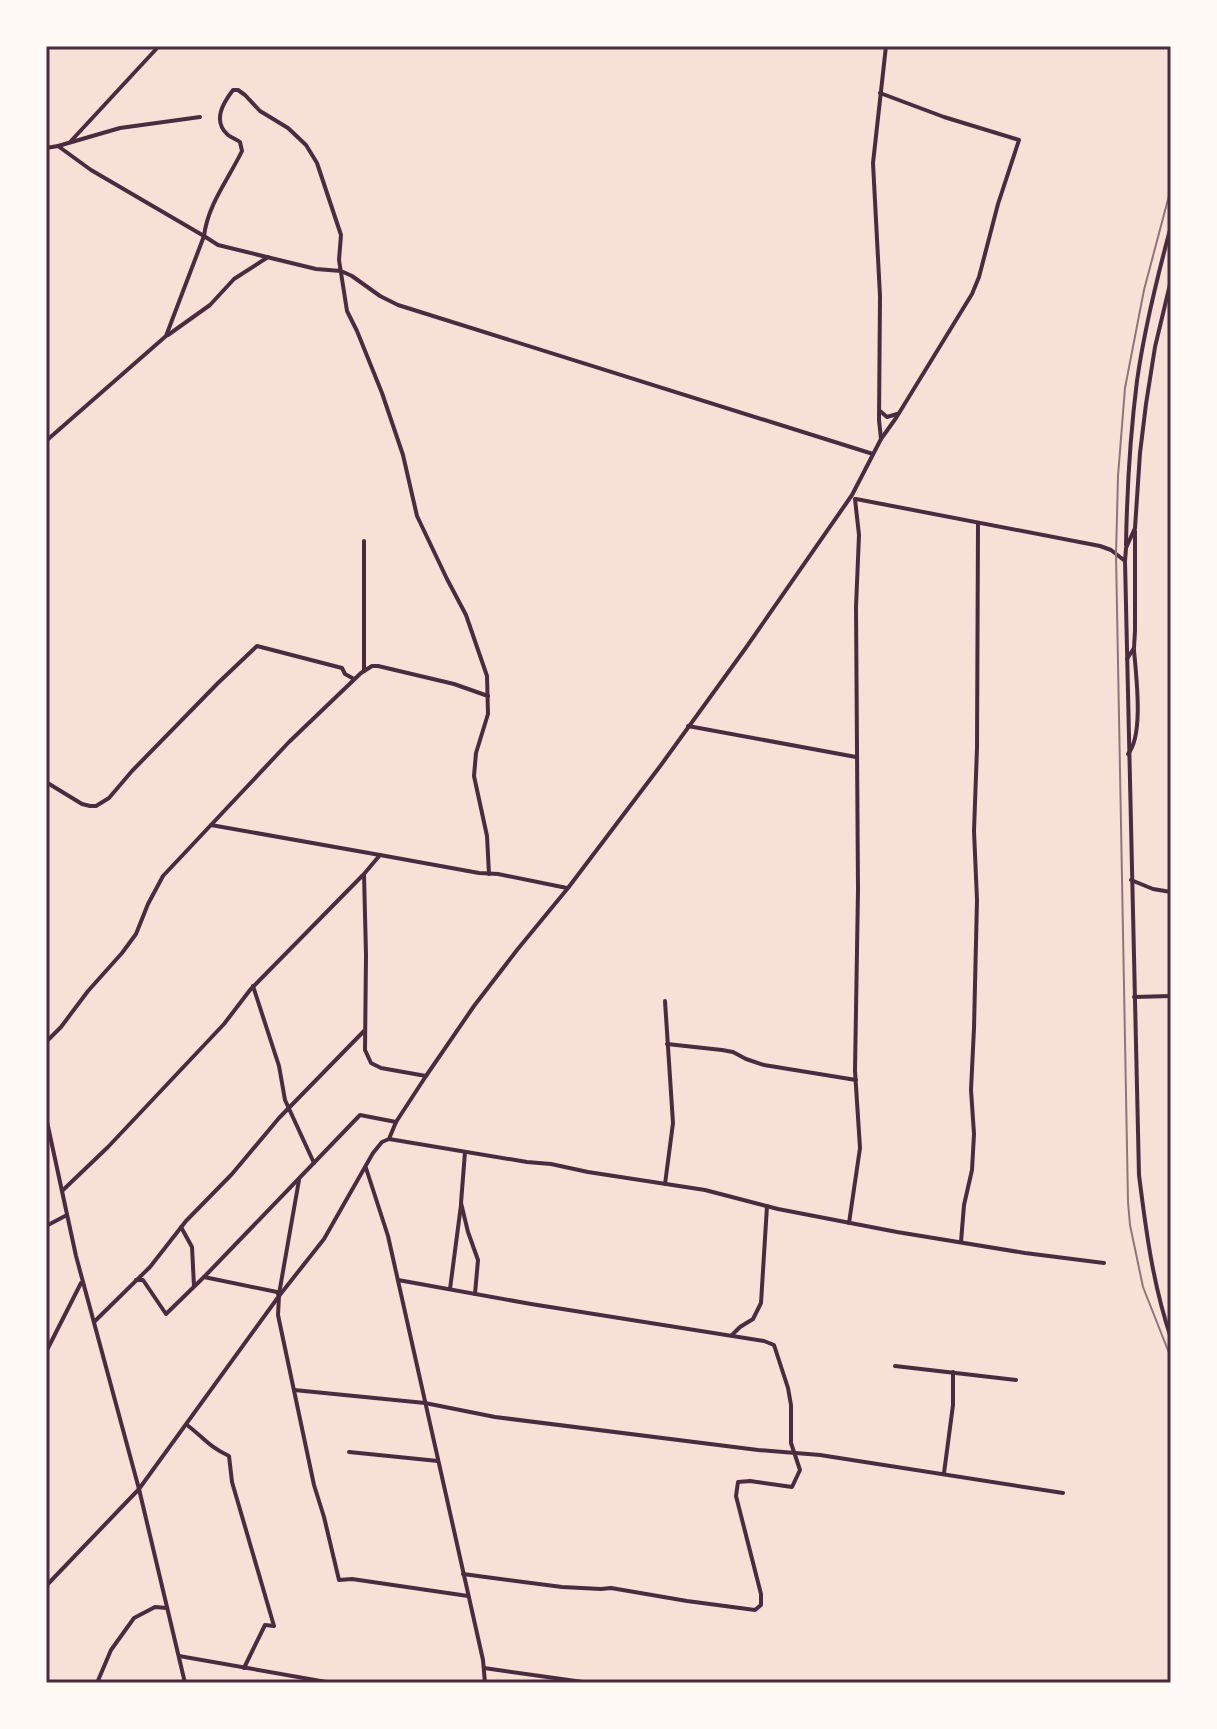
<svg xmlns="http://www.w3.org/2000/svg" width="1217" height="1729" font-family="Mulish,sans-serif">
  <rect width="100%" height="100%" fill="#f7e1d7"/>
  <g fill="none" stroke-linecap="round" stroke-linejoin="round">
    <g stroke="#4a2c40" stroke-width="4">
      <polyline points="71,141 159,46"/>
      <polyline points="58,146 120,128 200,117"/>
      <polyline points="46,148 58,146 91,170 204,236 166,336 46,441"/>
      <polyline points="168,335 210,305 234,279 268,257"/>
      <polyline points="880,411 887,417 897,414"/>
      <polyline points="881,439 879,420 880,296 873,163 886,46"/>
      <polyline points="856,499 1100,546 1111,550 1125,561 1126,548 1135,528 1140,453 1146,404 1155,347 1171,280"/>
      <path d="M1126 545C1127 490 1130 436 1137 381 1144 331 1158 274 1171 226"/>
      <path d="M1125 561 1139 1175C1146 1231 1153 1285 1171 1338"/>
      <polyline points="1127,659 1134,648 1135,631 1135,531"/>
      <polyline points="364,671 364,541"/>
      <polyline points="688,726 856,757"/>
      <path d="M1128 754C1144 735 1136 675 1134 650"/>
      <polyline points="46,782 82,804 90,806 96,806 109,798 132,771 218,683 257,646 342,668 345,674 354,679"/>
      <polyline points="211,825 380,855"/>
      <path d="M489 874 487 836 474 776 476 753 488 714 487 676 466 615 447 579 417 516 403 455 382 393 357 331 347 311 339 260 341 235 317 163 306 145 288 128 260 111 245 95 238 90H233C223 103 212 121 228 135 232 138 236 139 240 142L242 151C228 180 208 204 204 236L218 245 316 269 341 271 352 276 380 296 398 305 873 454"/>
      <polyline points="1131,880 1153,889 1171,892"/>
      <polyline points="253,986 279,1066 285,1100 314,1163"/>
      <polyline points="1134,997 1171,996"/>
      <polyline points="46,1042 61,1027 88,991 122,953 136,934 148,904 163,876 289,742 361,673 372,666 378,666 454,684 488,696"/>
      <polyline points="667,1044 722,1050 733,1052 746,1059 764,1065 856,1080"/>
      <polyline points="426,1076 381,1068 371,1063 365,1050 366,955 364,874 380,855 479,873 498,874 567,888"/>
      <polyline points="46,1117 76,1256 139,1489 185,1683"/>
      <polyline points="389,1139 527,1162 551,1164 588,1172 705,1190 778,1209 897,1232 1025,1253 1104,1263"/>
      <polyline points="465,1152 461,1203 468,1232 478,1260 475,1294"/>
      <polyline points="366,1168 388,1236 483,1660 485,1683"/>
      <polyline points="665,1184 673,1123 665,1001"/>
      <polyline points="62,1191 108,1147 224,1024 250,990 363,875"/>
      <polyline points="849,1223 860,1148 855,1071 858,890 856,607 859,535 855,499"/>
      <polyline points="46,1226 67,1215"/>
      <polyline points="181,1227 192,1247 194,1286"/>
      <polyline points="961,1242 964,1205 972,1170 974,1134 971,1090 974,1028 977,900 974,831 977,748 978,523"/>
      <polyline points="204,1277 360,1115 396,1122"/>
      <polyline points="136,1280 143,1280 166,1314 204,1277 277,1292 279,1296 278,1315 314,1485 324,1517 339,1580 352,1579 468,1596"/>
      <polyline points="398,1280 531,1304 764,1341 774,1345 788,1388 791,1405 791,1443 800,1470 792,1487 750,1481 738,1482 736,1496 761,1594 761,1605 755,1610 687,1601 611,1588 601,1589 562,1587 463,1574"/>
      <polyline points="450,1289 461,1205"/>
      <polyline points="279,1294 299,1180"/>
      <polyline points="94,1322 150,1267 186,1221 232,1174 279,1118 364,1031"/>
      <polyline points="732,1335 740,1327 753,1319 761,1303 767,1206"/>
      <polyline points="46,1352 81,1283"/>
      <polyline points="895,1366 1016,1380"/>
      <polyline points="294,1390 425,1403 495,1417 758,1450 820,1455 1063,1493"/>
      <path d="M187 1425C203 1437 209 1447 229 1456L232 1482 274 1626 265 1625 244 1668"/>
      <polyline points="349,1452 438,1461"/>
      <polyline points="944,1473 953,1405 953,1372"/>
      <polyline points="46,1586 139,1489 279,1296 324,1239 373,1153 382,1142 389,1139 396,1122 426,1076 474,1006 517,950 568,888 661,765 745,649 852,495 881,439 896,418 972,294 979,277 998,204 1019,140 944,117 880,93"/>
      <polyline points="179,1656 332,1683"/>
      <polyline points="484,1668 590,1683"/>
      <polyline points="97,1683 111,1650 134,1618 155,1607 167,1608"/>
    </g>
    <polyline stroke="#8f747c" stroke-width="2" points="1171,188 1144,290 1125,388 1118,476 1116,555 1128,1202 1130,1225 1143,1287 1171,1358"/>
  </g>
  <rect width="1217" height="1729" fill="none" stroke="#fffaf5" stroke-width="96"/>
  <rect x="48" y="48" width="1121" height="1633" fill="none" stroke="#4a2c40" stroke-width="3"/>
</svg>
